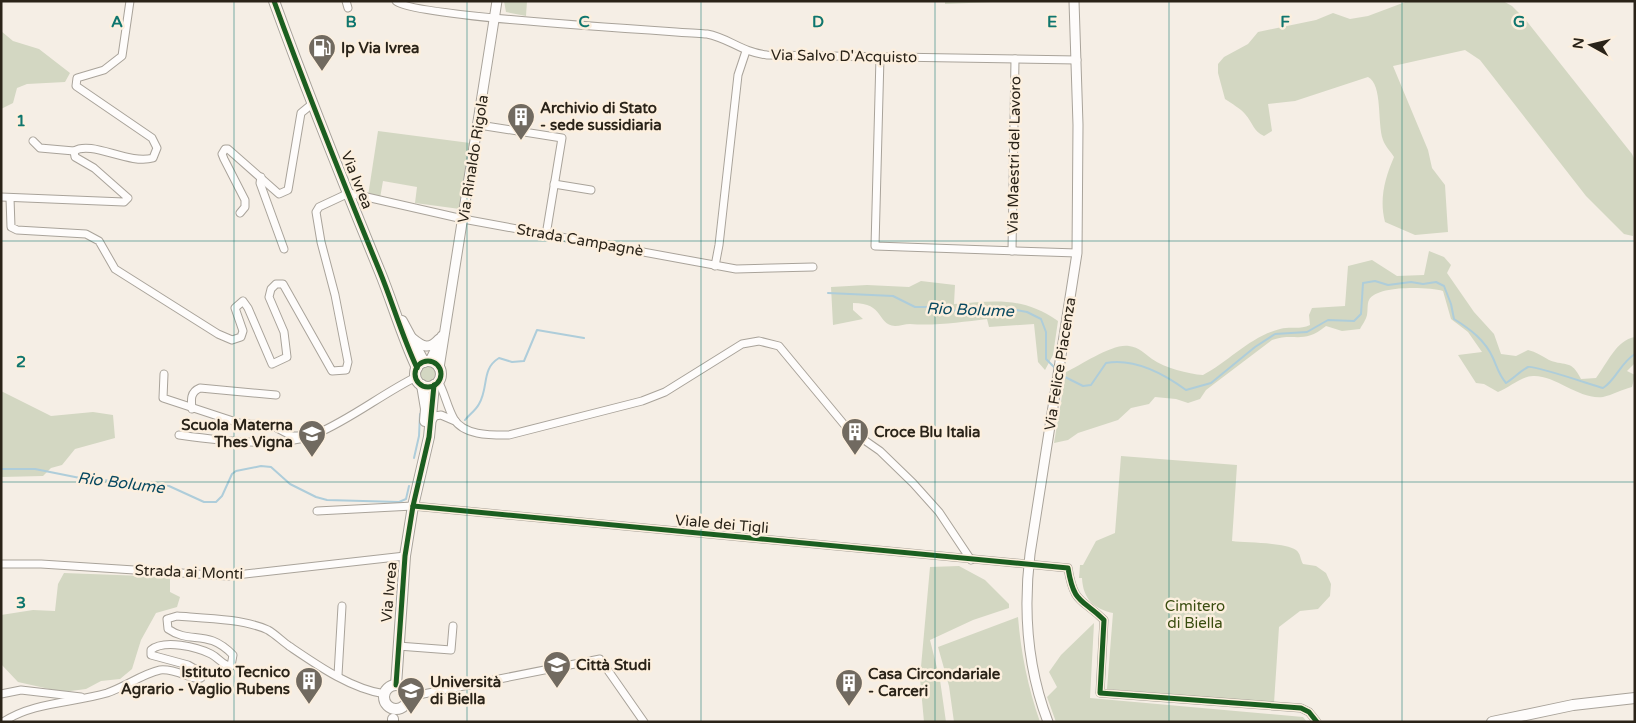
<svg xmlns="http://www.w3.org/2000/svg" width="1636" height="723" font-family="'Varela Round',sans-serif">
  <rect width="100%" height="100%" fill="#f5eee5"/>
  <g fill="#d3d7c2">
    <polygon points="504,1 527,1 526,16 506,12"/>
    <polygon points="945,1 1016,1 945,4"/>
    <path d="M1408 1H1503L1512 6 1525 19 1632 154 1635 160 1633 236 1624 234 1586 196 1480 60 1465 50 1393 66 1428 150 1432 168 1445 185 1448 232 1415 235 1385 222C1379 199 1385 178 1394 157 1391 152 1385 146 1383 140 1377 123 1383 85 1368 77L1295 101 1268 104 1272 131 1264 136C1253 131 1253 123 1245 114 1240 108 1232 104 1225 99L1218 73V64L1224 57 1248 44 1258 32 1316 20 1333 13 1350 19 1368 16Z"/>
    <polygon points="1,31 13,41 39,49 70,73 65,82 27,84 17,88 13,103 1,109"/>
    <polygon points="378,131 470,143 460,209 415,203 417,187 383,181 380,198 368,196"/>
    <path d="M1429 251 1444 257 1451 265 1447 273 1474 312 1494 334 1501 354 1516 356 1528 350C1536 352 1542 356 1549 360 1567 367 1571 359 1581 379L1596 378C1607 364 1616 340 1635 337V363L1627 371 1635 375 1632 387C1623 389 1612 395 1603 397 1579 400 1556 375 1533 376 1522 376 1509 388 1498 392L1484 384 1476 383 1458 355 1482 352 1468 332 1451 319 1443 291C1428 287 1377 285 1369 300 1367 304 1368 310 1367 315 1366 320 1362 325 1360 329L1342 331 1326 326C1303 345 1295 332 1272 340L1206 390 1200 399 1188 403 1176 399 1155 397 1149 404 1131 408 1118 420 1078 433 1068 440 1054 443 1066 372C1081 365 1113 343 1129 346 1139 347 1145 354 1152 359 1165 368 1188 374 1203 375 1229 361 1251 336 1280 329 1291 326 1300 330 1310 325L1309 315 1312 308 1345 306 1348 266 1372 260 1397 276 1424 275Z"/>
    <path d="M921 281 955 285 954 304C995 301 1022 296 1058 321L1053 355 1045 370 1038 362 1034 324 989 327 987 319C962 322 935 326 910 324 905 324 900 326 895 326 876 324 885 303 853 303V310L863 319 833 325 831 287 867 285 909 287Z"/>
    <circle cx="428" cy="374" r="9"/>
    <polygon points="1,391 51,416 93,412 113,415 115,438 75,449 62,465 51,468 43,476 1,477"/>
    <path d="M1121 456 1237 465 1232 541C1247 543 1284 542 1296 550 1301 554 1300 559 1303 564L1316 566 1326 573 1331 584 1330 596 1318 609 1300 611 1279 627 1274 703 1107 689 1113 613C1094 609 1083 599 1082 578H1079L1080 565H1083L1096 541 1115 533Z"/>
    <polygon points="959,566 985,580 1009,604 1009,608 973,620 930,640 940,680 946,722 924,722 920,678 930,567"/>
    <polygon points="64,573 170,577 170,592 180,597 177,607 156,613 141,640 132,669 120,679 101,681 86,689 63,692 18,682 1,664 1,615 33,610 55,611 58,584"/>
    <path d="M1018 617C1021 654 1028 687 1040 722H954L949 686 938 647Z"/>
    <polygon points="1094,623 1090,698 1303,717 1307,722 1056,722 1047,697 1057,687 1049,672 1061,655"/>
  </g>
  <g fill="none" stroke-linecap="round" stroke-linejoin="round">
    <g stroke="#aecdda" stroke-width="2">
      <polyline points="828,293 893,296 915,307 940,307 958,311 1005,308 1027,312 1041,319 1046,332 1046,359 1056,369"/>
      <path d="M1061 375 1083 386 1091 385 1106 363C1134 358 1164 374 1186 390L1211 383 1255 347 1275 334 1307 332 1328 320 1354 321 1361 314 1363 283 1375 281 1388 285 1411 282 1423 284 1436 282 1444 286 1451 304 1454 319C1470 329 1485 340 1493 358 1497 367 1499 375 1506 383 1514 378 1520 371 1528 367 1534 365 1592 385 1603 388 1616 380 1621 362 1635 354"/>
      <path d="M465 420C469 415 476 410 479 404 489 387 481 369 499 358L512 362 524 361 537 330 584 338"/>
      <polyline points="414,458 419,436 420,414"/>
      <polyline points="1,469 35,469 80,478 169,486 204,502 216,502 222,496 232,474 236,471 261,466 271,467 290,484 316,497 327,500 399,502 406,499 409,486"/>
    </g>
    <defs>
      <g id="minor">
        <polyline points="346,1 348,8"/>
        <path d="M396 1C410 17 668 31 707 34 729 38 741 52 767 55L1077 60"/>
        <polyline points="880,57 875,246 1077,253"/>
        <polyline points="479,125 562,138 546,235"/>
        <polyline points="33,141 40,148 74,151"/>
        <polyline points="261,177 260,183 284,249"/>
        <polyline points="554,184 591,190"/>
        <path d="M1 197 124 202 128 198 94 168 75 157 74 151C92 140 128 165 153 158L157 148 152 138 76 86 77 78 104 70 122 56 130 1"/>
        <polyline points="10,198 11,227 17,230 86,234 99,241 115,269 218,334 232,340 241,337 243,331 235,308 243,301 248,308 272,364 287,357 284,332 269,297 271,289 276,284 283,284 332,371 346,370 348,362 335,295 321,242 316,212 319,207 349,193 463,219 736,269 813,267"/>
        <polyline points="240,213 245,207 245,200 224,159 222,154 225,149 228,149 279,194 288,190 301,113 312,104"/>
        <polyline points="1012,251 1015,59"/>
        <polyline points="715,266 719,245 738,75 746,51"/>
        <polyline points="164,374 163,398 239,423 273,426 292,436 300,436"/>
        <path d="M438 381C445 393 447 407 454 419 464 436 492 435 509 435L642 401 665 392 742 344 759 341 779 346 847 428 880 451 913 483 939 512 971 560"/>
        <path d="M192 409C191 400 190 392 200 388L276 395"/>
        <polyline points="431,422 435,416 441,415 455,421"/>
        <path d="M179 435C216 440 280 449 316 434 351 419 382 394 416 377"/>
        <path d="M317 511 413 506 1068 568C1074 605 1082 598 1104 620L1100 693 1301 708 1309 712 1317 722"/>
        <polyline points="1,564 41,564 228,576 405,556"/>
        <polyline points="398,646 451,650 453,626"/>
        <polyline points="338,675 342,606"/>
        <polyline points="1,694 21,690 81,697"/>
        <polyline points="408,697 600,659 644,722"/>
        <path d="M3 722C33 702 73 703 107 693 125 687 142 674 160 670 176 668 193 681 201 678L202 673 188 665 151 655V650C164 639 197 647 211 654 219 658 223 666 231 666L233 655C207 628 191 645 168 629L167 619 177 616C203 618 245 619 268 630 275 634 282 641 289 646 317 665 351 689 385 694"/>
      </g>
      <g id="tertiary">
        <path d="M412 338C423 347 429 350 439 339"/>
        <polyline points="430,361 442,336"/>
        <polyline points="439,368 497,1"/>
        <path d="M1048 722C1027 667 1023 612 1030 554L1077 253 1078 125 1074 1"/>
      </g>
      <g id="secondary">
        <path d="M274 1C307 92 343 182 380 272 393 304 402 336 417 368"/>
        <polyline points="402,321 424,362"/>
        <circle cx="428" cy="374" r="13"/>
        <polyline points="422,385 426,409 425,421"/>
        <polyline points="396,685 405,556 413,506 429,437 434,385"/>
        <circle cx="396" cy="697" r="12"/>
        <polyline points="393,722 393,719"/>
        <polyline points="1492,722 1573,705 1635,698"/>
      </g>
    </defs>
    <use href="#minor" stroke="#a9a39a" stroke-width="9"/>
    <use href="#tertiary" stroke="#a9a39a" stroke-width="11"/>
    <use href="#secondary" stroke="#a9a39a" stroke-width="12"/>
    <use href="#minor" stroke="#fefcfb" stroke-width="7"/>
    <use href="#tertiary" stroke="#fefcfb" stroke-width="9"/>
    <use href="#secondary" stroke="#fefcfb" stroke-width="10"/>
    <defs>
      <g id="cycleway">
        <path d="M274 1C307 92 343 182 380 272 393 304 402 336 417 368"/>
        <circle cx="428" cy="374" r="13"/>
        <path d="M413 506 1068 568C1074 605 1082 598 1104 620L1100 693 1301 708 1309 712 1317 722"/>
        <polyline points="396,685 405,556 413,506 429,437 434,385"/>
      </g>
    </defs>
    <use href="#cycleway" stroke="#fcefde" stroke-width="8"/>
    <use href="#cycleway" stroke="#1b5e20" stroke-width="5"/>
  </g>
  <path fill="none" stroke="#0f766e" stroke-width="1" stroke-opacity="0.55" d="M234 1V722M467 1V722M701 1V722M935 1V722M1169 1V722M1402 1V722M1 241H1635M1 482H1635"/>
  <defs>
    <symbol id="fuel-pin" viewBox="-11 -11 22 30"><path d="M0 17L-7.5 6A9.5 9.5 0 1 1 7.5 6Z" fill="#716a60" stroke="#fcefde"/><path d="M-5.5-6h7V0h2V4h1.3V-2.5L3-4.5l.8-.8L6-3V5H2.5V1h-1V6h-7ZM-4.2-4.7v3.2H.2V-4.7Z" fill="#fff"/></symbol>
    <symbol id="building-pin" viewBox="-11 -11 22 30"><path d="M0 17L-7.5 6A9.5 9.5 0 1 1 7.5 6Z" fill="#716a60" stroke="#fcefde"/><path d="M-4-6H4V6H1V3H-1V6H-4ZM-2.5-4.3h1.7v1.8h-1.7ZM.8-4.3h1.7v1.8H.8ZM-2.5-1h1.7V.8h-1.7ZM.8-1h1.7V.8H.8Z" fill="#fff"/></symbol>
    <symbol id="school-pin" viewBox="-11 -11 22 30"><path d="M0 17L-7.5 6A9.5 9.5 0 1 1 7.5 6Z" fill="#716a60" stroke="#fcefde"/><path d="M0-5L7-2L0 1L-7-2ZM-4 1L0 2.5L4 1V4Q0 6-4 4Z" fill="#fff"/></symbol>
    <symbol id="university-pin" viewBox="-11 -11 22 30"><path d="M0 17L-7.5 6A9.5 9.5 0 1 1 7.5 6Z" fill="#716a60" stroke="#fcefde"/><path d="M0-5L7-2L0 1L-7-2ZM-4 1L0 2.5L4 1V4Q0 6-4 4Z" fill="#fff"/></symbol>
  </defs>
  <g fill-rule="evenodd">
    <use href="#fuel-pin" x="306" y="32" width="32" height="43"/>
    <use href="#building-pin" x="505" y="101" width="32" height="43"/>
    <use href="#building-pin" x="839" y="416" width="32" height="43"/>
    <use href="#school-pin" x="296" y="418" width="32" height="43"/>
    <use href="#university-pin" x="541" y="649" width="32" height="43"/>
    <use href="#building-pin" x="293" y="665" width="32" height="43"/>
    <use href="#building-pin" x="833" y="667" width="32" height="43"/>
    <use href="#university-pin" x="395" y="675" width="32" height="43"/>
  </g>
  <g text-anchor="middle" stroke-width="5" stroke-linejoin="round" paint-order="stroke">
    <g font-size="15" font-weight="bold" fill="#2a2318" stroke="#fcefde" text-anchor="start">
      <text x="341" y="53">Ip Via Ivrea</text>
      <text x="540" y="113">Archivio di Stato<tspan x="540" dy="17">- sede sussidiaria</tspan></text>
      <text x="293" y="430" text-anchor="end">Scuola Materna<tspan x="293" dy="17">Thes Vigna</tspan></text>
      <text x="874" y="437">Croce Blu Italia</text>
      <text x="576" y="670">Città Studi</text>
      <text x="290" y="677" text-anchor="end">Istituto Tecnico<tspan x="290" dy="17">Agrario - Vaglio Rubens</tspan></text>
      <text x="868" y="679">Casa Circondariale<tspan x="868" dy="17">- Carceri</tspan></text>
      <text x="430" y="687">Università<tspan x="430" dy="17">di Biella</tspan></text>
    </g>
    <g font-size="15" fill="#2a2318" stroke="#fcefde">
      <text transform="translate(844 56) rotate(1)" y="5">Via Salvo D'Acquisto</text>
      <text transform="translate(1014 155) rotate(-89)" y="5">Via Maestri del Lavoro</text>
      <text transform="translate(473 159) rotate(-81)" y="5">Via Rinaldo Rigola</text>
      <text transform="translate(357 180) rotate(68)" y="5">Via Ivrea</text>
      <text transform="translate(580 240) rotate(10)" y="5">Strada Campagnè</text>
      <text transform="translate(1060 364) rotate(-81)" y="5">Via Felice Piacenza</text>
      <text transform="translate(722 524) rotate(5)" y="5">Viale dei Tigli</text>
      <text transform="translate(189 572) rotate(2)" y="5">Strada ai Monti</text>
      <text transform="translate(389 592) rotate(-85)" y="5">Via Ivrea</text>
    </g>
    <g font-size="15" fill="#3a4d10" stroke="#fcefde">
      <text x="1195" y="611">Cimitero<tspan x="1195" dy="17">di Biella</tspan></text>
    </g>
    <g font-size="16" font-style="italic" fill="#094960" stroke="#fcefde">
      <text transform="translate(970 309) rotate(2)" y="6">Rio Bolume</text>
      <text transform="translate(121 482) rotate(7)" y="6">Rio Bolume</text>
    </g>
  </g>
  <g font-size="16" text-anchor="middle" font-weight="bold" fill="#0f766e" stroke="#fcefde" stroke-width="5" stroke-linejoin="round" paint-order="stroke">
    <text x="117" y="27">A</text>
    <text x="351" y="27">B</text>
    <text x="584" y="27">C</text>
    <text x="818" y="27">D</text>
    <text x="1052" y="27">E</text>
    <text x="1285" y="27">F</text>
    <text x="1519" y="27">G</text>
    <text x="21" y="126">1</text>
    <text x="21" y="367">2</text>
    <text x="21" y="608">3</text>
  </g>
  <rect width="1636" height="723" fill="none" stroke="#2a2318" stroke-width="5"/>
  <g transform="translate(1591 45) rotate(278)" stroke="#fcefde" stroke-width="4" paint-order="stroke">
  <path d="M0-4L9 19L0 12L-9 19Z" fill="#2a2318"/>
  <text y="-8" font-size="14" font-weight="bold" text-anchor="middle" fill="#2a2318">N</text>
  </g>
</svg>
